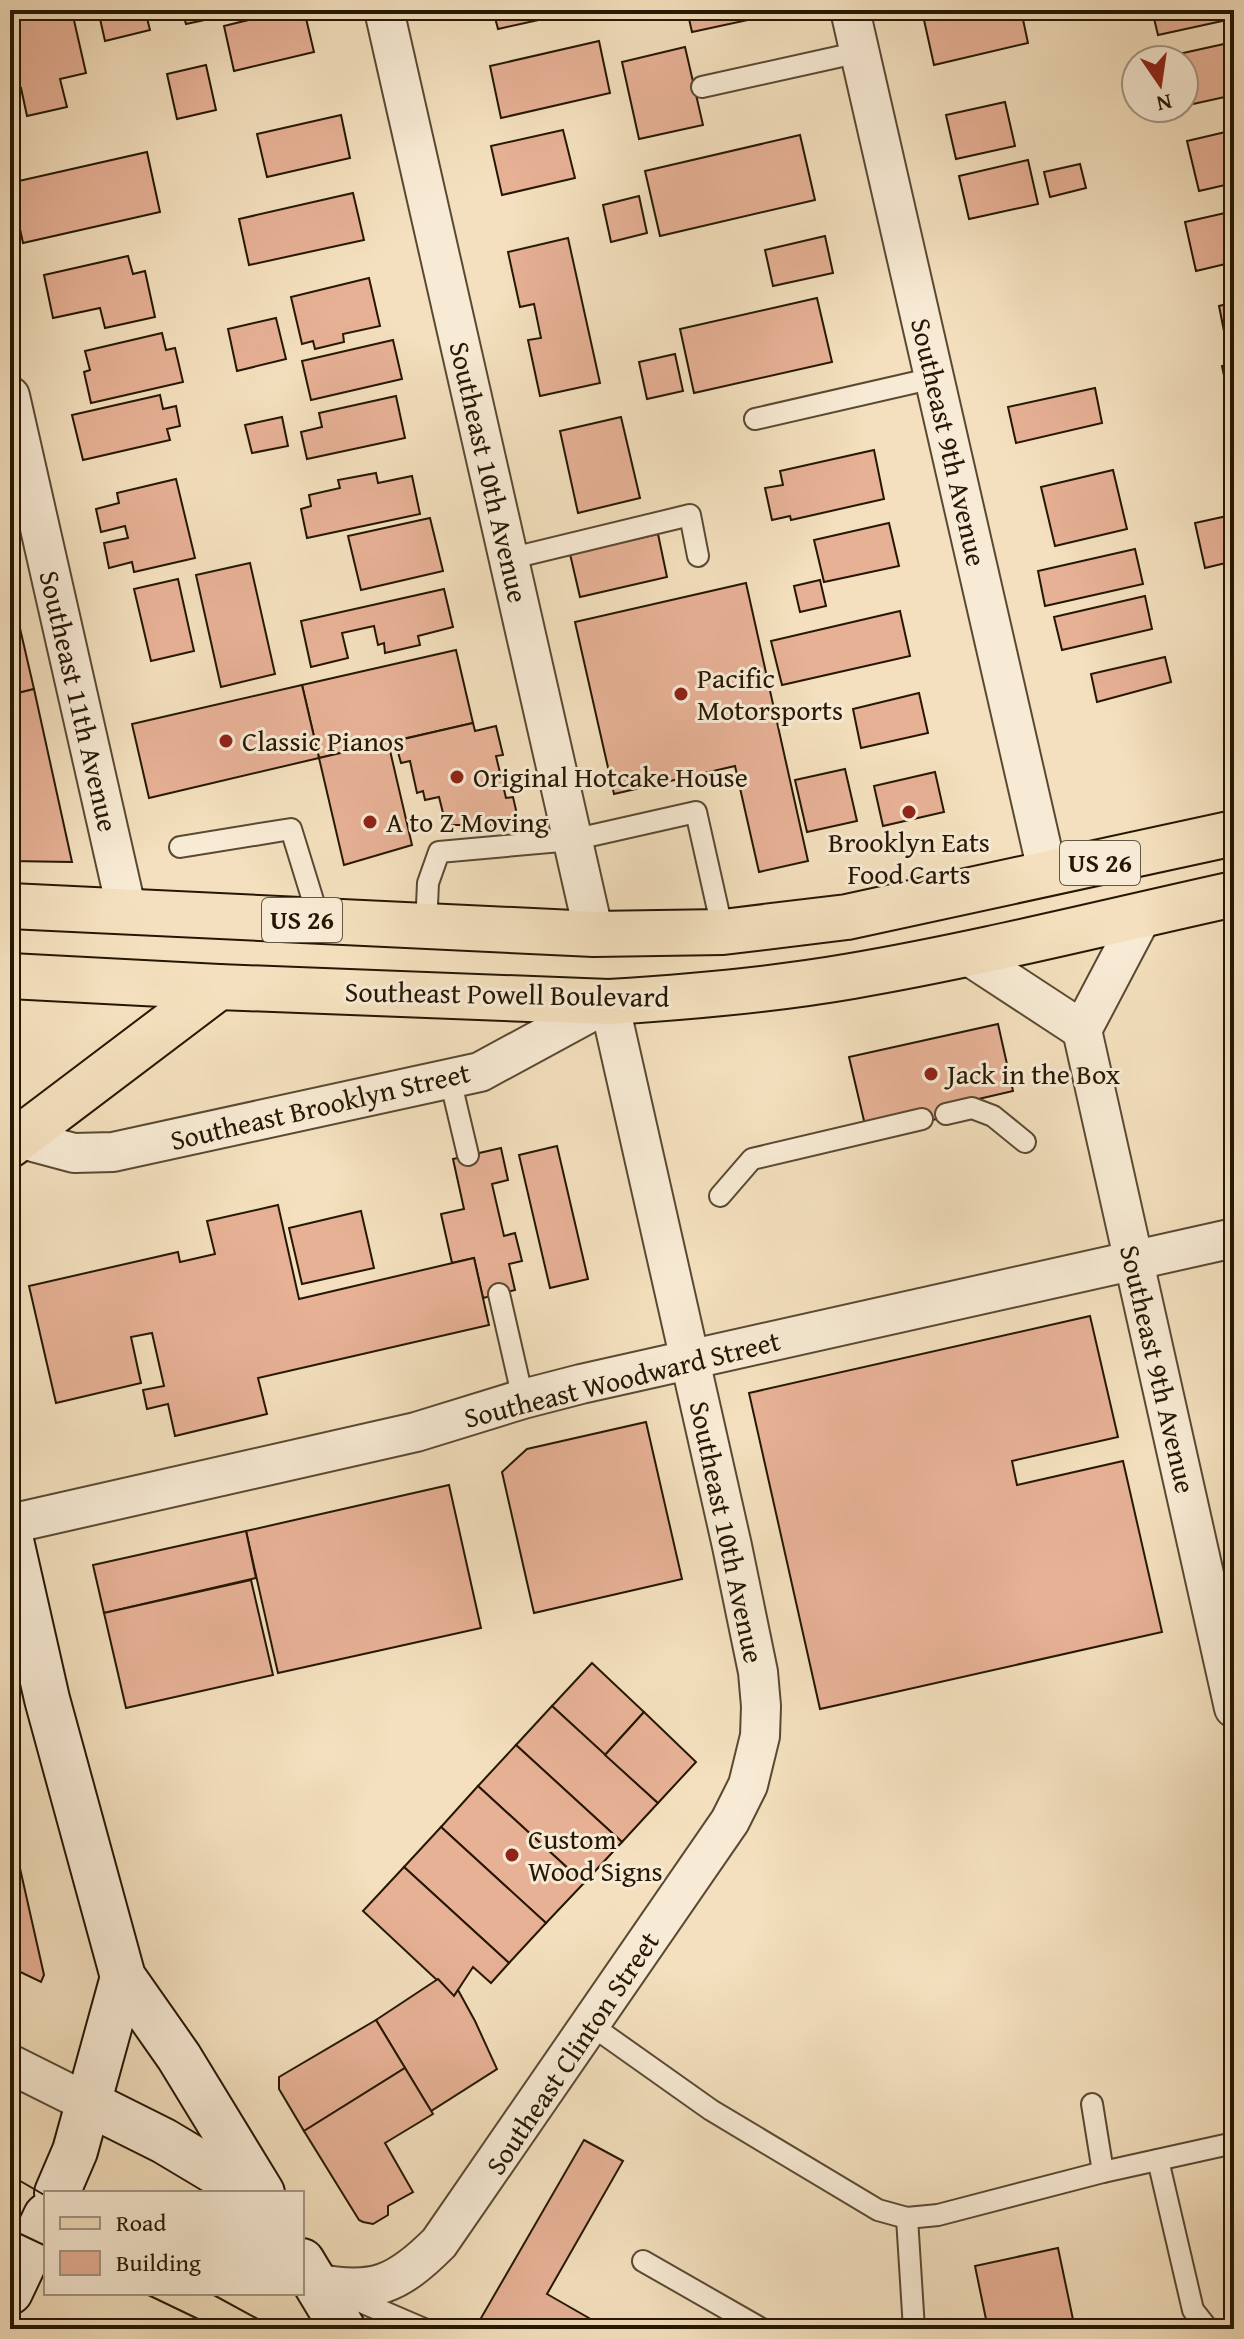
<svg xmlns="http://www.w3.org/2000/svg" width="1244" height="2339" font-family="'Gentium Book Plus',serif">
  <rect width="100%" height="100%" fill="#f4e0be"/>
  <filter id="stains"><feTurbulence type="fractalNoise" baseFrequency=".0025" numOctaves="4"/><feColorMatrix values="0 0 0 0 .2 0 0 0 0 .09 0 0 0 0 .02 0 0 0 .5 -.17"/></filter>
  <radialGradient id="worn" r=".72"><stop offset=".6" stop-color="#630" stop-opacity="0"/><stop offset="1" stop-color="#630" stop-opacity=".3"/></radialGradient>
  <g fill="#e7b196" stroke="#251704" stroke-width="2">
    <polygon points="10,10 64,10 66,18 73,16 86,73 60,79 67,107 27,116 21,88 10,90"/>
    <polygon points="98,10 145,10 150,30 105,41"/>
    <polygon points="182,10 237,10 237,13 186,24"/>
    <polygon points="289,10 304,10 314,52 234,71 224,26"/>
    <polygon points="493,10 584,10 498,29"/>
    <polygon points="687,10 779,10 780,13 692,32"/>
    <polygon points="967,10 1021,10 1028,43 934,65 924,20"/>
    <polygon points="1152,10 1225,10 1227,20 1158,35"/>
    <polygon points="599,41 610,93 501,118 490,66"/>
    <polygon points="1233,42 1234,95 1184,106 1184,60 1166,60 1165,57"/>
    <polygon points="685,47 703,125 639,139 622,62"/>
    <polygon points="206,65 216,110 177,119 167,74"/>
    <polygon points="1005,102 1015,146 956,159 946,115"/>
    <polygon points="341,115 350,158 267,177 257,134"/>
    <polygon points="563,130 575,178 502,195 491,146"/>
    <polygon points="1234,130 1234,183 1199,191 1187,141"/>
    <polygon points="800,135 815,200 660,236 645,171"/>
    <polygon points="147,152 160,212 23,243 10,183"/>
    <polygon points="1028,160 1038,204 969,219 959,176"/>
    <polygon points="1080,164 1086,188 1050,197 1044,172"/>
    <polygon points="353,193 364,240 249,265 239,219"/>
    <polygon points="639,196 647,233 611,242 603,205"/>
    <polygon points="1234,211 1234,262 1196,271 1185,222"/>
    <polygon points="825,236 833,273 773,286 765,250"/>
    <polygon points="568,238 600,383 540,396 528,340 541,338 534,304 520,307 508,252"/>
    <polygon points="128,256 133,274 145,271 155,317 105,328 100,308 53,318 44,275"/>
    <polygon points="369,278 380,326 343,334 344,342 315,349 313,341 302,344 291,297"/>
    <polygon points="817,298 832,362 694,393 680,329"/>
    <polygon points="1234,302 1234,329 1224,331 1219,306"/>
    <polygon points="276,318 286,359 237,371 228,329"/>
    <polygon points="162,333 166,350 175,348 183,382 91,403 84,372 90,370 85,351"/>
    <polygon points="393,340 402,379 311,400 302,361"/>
    <polygon points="675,354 683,391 647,399 639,362"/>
    <polygon points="1234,364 1234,407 1231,408 1222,366"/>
    <polygon points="1095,388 1102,423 1016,443 1008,407"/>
    <polygon points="160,395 163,409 176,406 180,426 167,429 170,440 83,460 72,415"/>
    <polygon points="396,396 405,438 307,459 301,432 322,427 319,413"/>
    <polygon points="282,417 288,446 252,453 245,425"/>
    <polygon points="621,417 640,498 578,513 560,431"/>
    <polygon points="874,450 884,499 791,520 790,516 772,520 765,488 783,485 780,471"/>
    <polygon points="1113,470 1127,529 1055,546 1041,487"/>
    <polygon points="376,473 378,483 412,476 420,514 307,538 301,509 311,506 309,495 340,488 338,480"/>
    <polygon points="176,479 195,558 134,572 132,562 109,568 104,543 128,538 125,526 101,532 96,509 119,503 117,493"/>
    <polygon points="1227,516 1234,546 1234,561 1205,568 1195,523"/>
    <polygon points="430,518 443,571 361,590 348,536"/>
    <polygon points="889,523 899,566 824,582 814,540"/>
    <polygon points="658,534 667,577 580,597 570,554"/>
    <polygon points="1135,549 1143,584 1045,606 1038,571"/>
    <polygon points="250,563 275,674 221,687 196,575"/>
    <polygon points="178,579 194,651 151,661 134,589"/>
    <polygon points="820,580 826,606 800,612 794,586"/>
    <polygon points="746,583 808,861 759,872 735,766 614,794 575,622"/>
    <polygon points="10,585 34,689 10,695"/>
    <polygon points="444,589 453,627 418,636 420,645 385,653 384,643 378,645 374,626 342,633 348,658 311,667 301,621"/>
    <polygon points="1145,596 1152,629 1062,650 1054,617"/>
    <polygon points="900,611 910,656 782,685 771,641"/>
    <polygon points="456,650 473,723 319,758 302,685"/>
    <polygon points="1165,657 1171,682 1097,702 1091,674"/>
    <polygon points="302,685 319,758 149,798 132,724"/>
    <polygon points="34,689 72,862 10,861 10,695"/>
    <polygon points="919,693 928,733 861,748 853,709"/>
    <polygon points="473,723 475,731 496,726 503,755 496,756 506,798 513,797 516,810 514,817 505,825 446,825 439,797 425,800 423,791 417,793 410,761 401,763 395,741"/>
    <polygon points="388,742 412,845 344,865 319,758"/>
    <polygon points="845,769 857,821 807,832 795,780"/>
    <polygon points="935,772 944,812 883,826 874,786"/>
    <polygon points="998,1024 1013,1091 944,1107 946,1117 923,1122 865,1125 849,1057"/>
    <polygon points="557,1146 588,1279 550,1288 519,1155"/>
    <polygon points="501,1148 508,1180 492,1184 504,1236 515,1233 522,1261 509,1264 515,1290 483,1298 474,1258 452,1263 441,1214 464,1209 453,1159"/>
    <polygon points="278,1205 299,1299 474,1258 489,1325 258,1378 267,1414 175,1436 168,1404 147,1409 143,1390 164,1386 152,1333 131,1337 141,1383 56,1403 29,1286 178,1252 180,1262 215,1254 207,1221"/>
    <polygon points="361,1211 374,1268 302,1284 289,1228"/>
    <polygon points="1090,1316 1118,1437 1012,1461 1017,1485 1123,1461 1162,1632 820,1709 749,1393"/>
    <polygon points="646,1422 682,1579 534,1613 502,1472 527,1449"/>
    <polygon points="449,1485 481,1628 278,1673 246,1531"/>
    <polygon points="246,1531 256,1578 104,1613 93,1565"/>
    <polygon points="251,1580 273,1675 126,1708 104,1613"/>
    <polygon points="592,1663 644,1712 605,1755 552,1706"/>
    <polygon points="552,1706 658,1803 622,1842 516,1745"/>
    <polygon points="644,1712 696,1762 658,1803 605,1755"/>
    <polygon points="516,1745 622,1842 584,1883 478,1786"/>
    <polygon points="478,1786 584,1883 546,1923 441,1827"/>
    <polygon points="441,1827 546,1923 509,1963 404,1867"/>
    <polygon points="10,1852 17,1855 44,1975 41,1982 10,1967"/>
    <polygon points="404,1867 509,1963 491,1983 473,1967 454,1996 363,1911"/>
    <polygon points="438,1979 454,1996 458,1990 475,2021 497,2069 431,2111 376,2020"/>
    <polygon points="376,2020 405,2068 304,2131 279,2089 279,2077"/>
    <polygon points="405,2068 433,2114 385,2143 413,2192 388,2206 388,2215 373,2224 363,2222 359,2220 304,2131"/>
    <polygon points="584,2140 623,2161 547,2294 608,2329 485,2329 477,2325"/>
    <polygon points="1058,2248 1075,2329 988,2329 975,2266"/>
  </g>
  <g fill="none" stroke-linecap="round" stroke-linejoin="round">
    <defs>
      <g id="service">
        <polyline points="702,87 860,52"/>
        <polyline points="755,419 934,378"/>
        <polyline points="508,559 690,515 698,556"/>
        <polyline points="180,847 291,829 319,920"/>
        <polyline points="426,927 428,883 439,852 572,840 696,812 723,932"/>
        <polyline points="450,1079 468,1155"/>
        <polyline points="946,1114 972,1108 993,1116 1025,1142"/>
        <polyline points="720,1196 752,1159 922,1119"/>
        <polyline points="499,1294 523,1399"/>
        <polyline points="591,2025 711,2110 878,2210 907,2218 938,2215 1103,2172 1234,2143"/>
        <polyline points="1092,2104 1103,2172"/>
        <polyline points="1158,2160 1193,2310 1208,2329"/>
        <polyline points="907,2218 914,2329"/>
        <polyline points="643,2261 762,2329"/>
        <polyline points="347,2296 424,2329"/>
      </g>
      <g id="minor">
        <polyline points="384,10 594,934"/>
        <polyline points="850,10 1048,875"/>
        <polyline points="10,396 127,912"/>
        <polyline points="966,954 1082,1030"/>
        <polyline points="1082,1030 1234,1708"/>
        <polyline points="1082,1030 1143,914"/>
        <path d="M18 1138 74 1153 113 1152 480 1072 609 1002 732 1546 758 1672 761 1706 760 1736 748 1785 730 1821 439 2243C397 2285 373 2295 315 2283"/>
        <polyline points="10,1524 416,1432 523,1399 581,1384 1234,1238"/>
        <polyline points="10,2064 88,2103"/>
      </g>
      <g id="secondary">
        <polyline points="10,1536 47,1699 123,1977 179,2057 262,2193"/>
        <polyline points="88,2103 164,2141 251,2193"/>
        <polyline points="57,2193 75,2151 123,1977"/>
        <polyline points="302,2261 343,2329"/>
        <polyline points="10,2292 46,2216"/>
      </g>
      <g id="primary">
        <polyline points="10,906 594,934 723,932 847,917 1234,833"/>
        <path d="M10 976 219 987 609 1002C690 997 771 990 852 976 980 954 1107 922 1234 894"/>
        <polyline points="10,1145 219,987"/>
      </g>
    </defs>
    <use href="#service" stroke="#594932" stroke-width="24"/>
    <use href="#minor" stroke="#594932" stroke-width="42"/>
    <use href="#secondary" stroke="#251704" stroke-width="48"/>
    <use href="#primary" stroke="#251704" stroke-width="48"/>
    <use href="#service" stroke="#f8ebd5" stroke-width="20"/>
    <use href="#minor" stroke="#f8ebd5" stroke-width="38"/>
    <use href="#secondary" stroke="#f8ebd5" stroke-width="44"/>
    <use href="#primary" stroke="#f4e0be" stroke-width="44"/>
    <g stroke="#251704" stroke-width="2">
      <polyline points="10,2175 46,2196"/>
      <polyline points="10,2229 46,2246"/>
      <polyline points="144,2293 219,2329"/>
      <polyline points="210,2293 276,2329"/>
    </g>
    <polyline stroke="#251704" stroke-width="6" stroke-dasharray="14 14" stroke-linecap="butt" points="10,2328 13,2329"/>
  </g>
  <g fill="#8f2418" stroke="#f8ebd5" stroke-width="3">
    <circle cx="681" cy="694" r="8"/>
    <circle cx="226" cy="741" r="8"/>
    <circle cx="457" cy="777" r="8"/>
    <circle cx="909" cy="812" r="8"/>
    <circle cx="370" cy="822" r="8"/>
    <circle cx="931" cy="1074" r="8"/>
    <circle cx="512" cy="1855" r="8"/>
  </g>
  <g text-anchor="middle" stroke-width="6" stroke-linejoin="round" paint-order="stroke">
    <g fill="#f8ebd5" stroke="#645743" stroke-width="2">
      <rect x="1060" y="841" width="80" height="44" rx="6"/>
      <rect x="262" y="898" width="80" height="44" rx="6"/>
    </g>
    <g font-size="26" font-weight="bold" fill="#251704">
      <text x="1100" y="872">US 26</text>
      <text x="302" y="929">US 26</text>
    </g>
    <g font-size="28" fill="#251704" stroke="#f8ebd5">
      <text transform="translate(949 442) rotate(77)" y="10">Southeast 9th Avenue</text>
      <text transform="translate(489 472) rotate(77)" y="10">Southeast 10th Avenue</text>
      <text transform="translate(79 701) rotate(77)" y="10">Southeast 11th Avenue</text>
      <text transform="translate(507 994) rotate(1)" y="10">Southeast Powell Boulevard</text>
      <text transform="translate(320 1106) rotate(-13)" y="10">Southeast Brooklyn Street</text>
      <text transform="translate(1158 1369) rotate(77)" y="10">Southeast 9th Avenue</text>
      <text transform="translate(622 1379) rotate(-14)" y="10">Southeast Woodward Street</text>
      <text transform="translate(727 1532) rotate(78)" y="10">Southeast 10th Avenue</text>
      <text transform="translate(572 2053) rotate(-56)" y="10">Southeast Clinton Street</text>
    </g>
    <g font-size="28" fill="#251704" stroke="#f8ebd5" text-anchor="start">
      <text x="697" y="688">Pacific<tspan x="697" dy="32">Motorsports</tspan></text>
      <text x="242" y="751">Classic Pianos</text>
      <text x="473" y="787">Original Hotcake House</text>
      <text x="386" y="832">A to Z Moving</text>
      <text x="909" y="852" text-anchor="middle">Brooklyn Eats<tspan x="909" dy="32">Food Carts</tspan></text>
      <text x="947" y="1084">Jack in the Box</text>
      <text x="528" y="1849">Custom<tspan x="528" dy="32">Wood Signs</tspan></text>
    </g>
  </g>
  <rect width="1244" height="2339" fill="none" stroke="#f4e0be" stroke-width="40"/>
  <rect x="12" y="12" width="1220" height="2315" fill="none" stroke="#251704" stroke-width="4"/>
  <rect x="20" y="20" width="1204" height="2299" fill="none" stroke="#251704" stroke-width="2"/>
  <rect x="44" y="2191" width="260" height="104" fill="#f8ebd5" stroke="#a49681" stroke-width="2"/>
  <rect x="60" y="2217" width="40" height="12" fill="#f4e0be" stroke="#a49681" stroke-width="2"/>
  <text x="116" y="2231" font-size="24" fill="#251704">Road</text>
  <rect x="60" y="2251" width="40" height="24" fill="#e7b196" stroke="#a49681" stroke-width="2"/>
  <text x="116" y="2271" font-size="24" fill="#251704">Building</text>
  <g transform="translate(1160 84) rotate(167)"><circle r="38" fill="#f8ebd5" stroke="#a49681" stroke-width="2"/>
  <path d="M0-6L14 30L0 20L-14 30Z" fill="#8f2418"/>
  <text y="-12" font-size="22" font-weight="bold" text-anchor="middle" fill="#251704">N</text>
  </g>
  <rect width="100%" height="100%" filter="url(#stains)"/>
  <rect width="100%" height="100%" fill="url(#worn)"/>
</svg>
